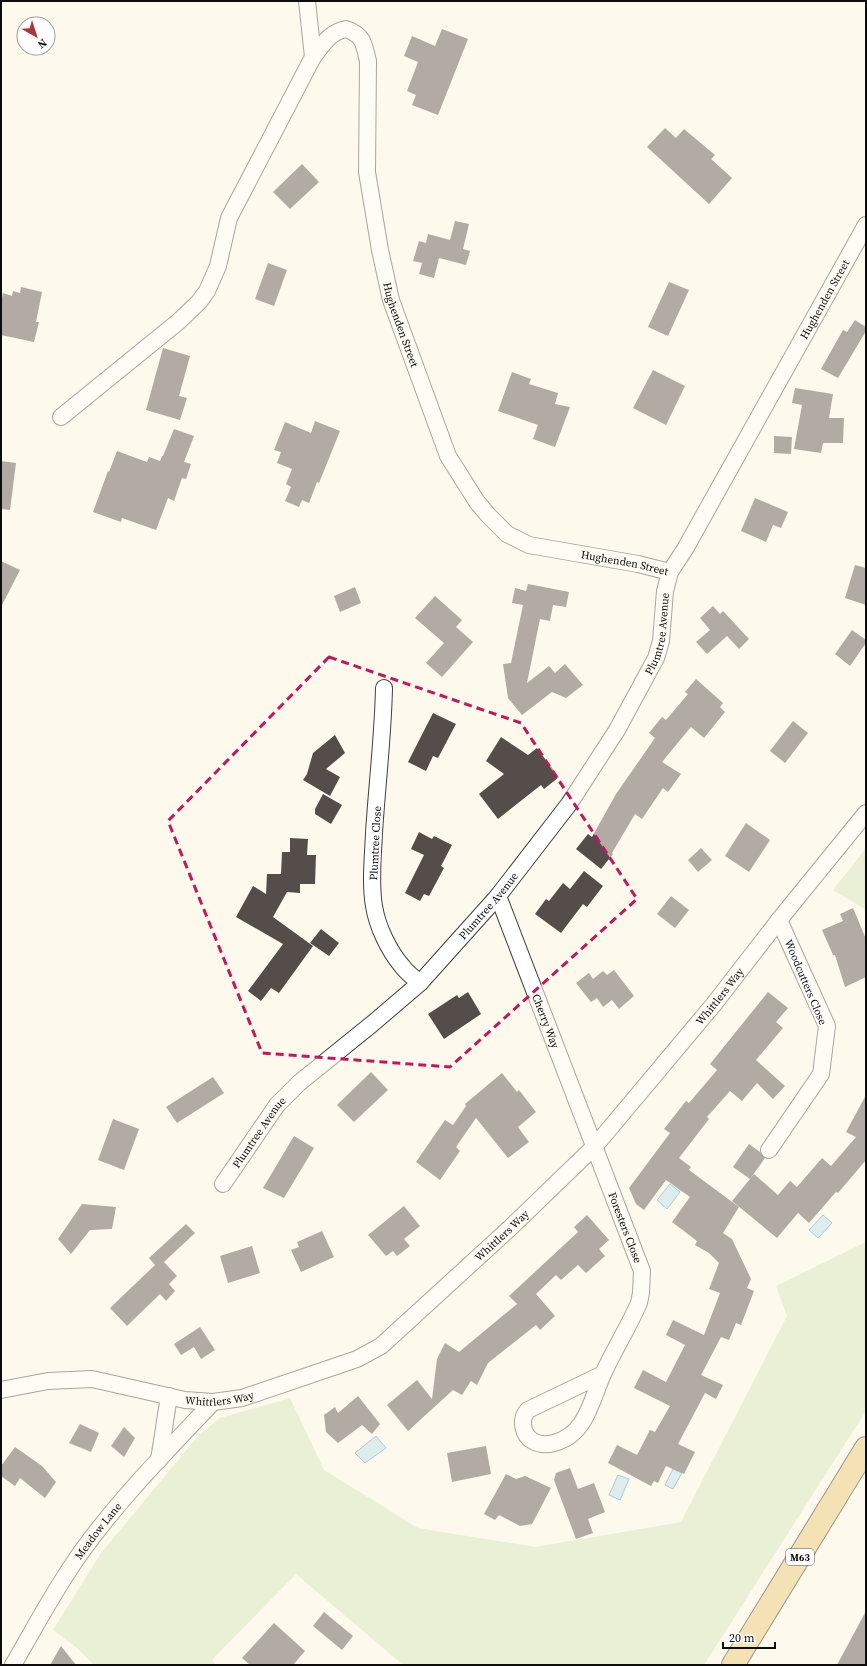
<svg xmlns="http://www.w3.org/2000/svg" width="867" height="1666" font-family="'Source Serif 4',serif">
  <rect width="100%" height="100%" fill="#fdf9ed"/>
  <g fill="#d2e4ba">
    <polygon points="866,848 866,910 833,890"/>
    <polygon points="866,1242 866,1411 704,1665 403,1665 296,1574 212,1660 216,1665 94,1665 77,1648 53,1630 101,1553 199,1435 220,1418 290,1398 324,1470 418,1528 535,1547 681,1522 787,1316 776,1286"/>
  </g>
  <g fill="#b7def0" stroke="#4595bf">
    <polygon points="670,1184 680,1192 667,1209 657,1200"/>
    <polygon points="823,1215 832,1223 818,1238 809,1230"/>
    <polygon points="376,1436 386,1448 365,1463 355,1453"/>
    <polygon points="673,1469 682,1473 673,1489 665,1485"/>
    <polygon points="618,1475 629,1479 620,1500 609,1495"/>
  </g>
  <g fill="#544d4a">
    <polygon points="442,29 468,39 438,115 412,105 416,95 407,91 418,62 404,56 412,36 435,46"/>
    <polygon points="665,128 676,138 684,129 715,155 711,159 732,178 709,204 647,147"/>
    <polygon points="302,164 319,182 290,209 273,192"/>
    <polygon points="455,221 469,224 463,249 470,251 466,265 439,258 434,278 419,274 422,263 413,261 419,241 426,243 428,234 450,240"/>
    <polygon points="268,263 287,270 274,306 255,299"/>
    <polygon points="669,282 689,290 668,336 648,327"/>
    <polygon points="21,287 42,292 36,322 39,322 34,342 1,335 1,302 3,293 12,296 13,291 20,293"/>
    <polygon points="855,320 866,327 866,331 838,378 821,369 843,330 847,332"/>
    <polygon points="163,348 190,356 179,396 187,398 180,420 146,410"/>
    <polygon points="653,370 685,386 666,425 633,408"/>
    <polygon points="512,372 531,379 529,384 558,393 555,404 570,407 555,447 533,439 538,425 498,411"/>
    <polygon points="795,388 833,394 829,418 844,418 843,443 823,443 821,453 794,449 802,405 792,403"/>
    <polygon points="315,421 340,431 319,483 317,482 309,503 302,500 299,507 285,501 291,487 286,484 292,469 277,463 281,452 274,450 285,422 311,433"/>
    <polygon points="174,429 194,436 184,462 191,464 186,479 182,478 174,501 168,498 156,530 122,518 121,522 93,512 108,471 109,472 117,451 147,462 149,457 160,461 162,456 163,456"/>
    <polygon points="774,436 792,437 791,454 774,453"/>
    <polygon points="1,461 16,463 10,510 1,509"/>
    <polygon points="755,498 788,512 781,528 773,525 766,542 741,531"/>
    <polygon points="1,561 20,570 1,607"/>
    <polygon points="855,565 866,568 866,605 845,598"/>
    <polygon points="528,584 569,592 566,607 553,605 550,621 540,619 527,683 549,666 555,673 565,664 583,685 566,698 552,692 522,715 508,698 503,664 511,663 523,605 512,603 515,588 526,591"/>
    <polygon points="355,587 361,603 340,612 334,596"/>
    <polygon points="435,596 462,620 456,627 473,642 442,677 426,663 444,643 415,618"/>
    <polygon points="713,606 720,614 723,611 749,639 739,649 727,636 707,654 696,642 710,630 700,618"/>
    <polygon points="852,630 866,640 866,643 850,666 835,654"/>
    <polygon points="696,679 723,703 720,707 725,712 704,738 691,727 662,762 681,774 668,792 663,788 642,819 635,814 612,853 613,854 601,869 576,849 588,834 592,837 616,794 655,738 649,733 662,717 666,720 688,694 685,692"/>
    <polygon points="433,713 456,724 438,758 433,756 426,771 408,762"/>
    <polygon points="793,721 808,733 785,763 770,751"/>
    <polygon points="335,735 345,753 326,769 340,777 330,796 303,780 307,774 313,753"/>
    <polygon points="501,737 528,755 537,748 559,777 544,789 541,785 498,819 479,794 504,774 486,761"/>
    <polygon points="323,794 342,805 331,824 315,814 315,809"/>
    <polygon points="746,823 770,840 749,872 725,856"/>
    <polygon points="419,832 432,839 434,836 452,845 441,866 444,868 429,896 424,894 420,901 405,893 424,855 411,849"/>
    <polygon points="290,838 308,839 307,855 316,855 315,884 300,884 300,893 287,892 273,917 313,946 279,993 271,988 261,1001 248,991 283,944 236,917 253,886 266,894 267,874 281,874 282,852 290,852"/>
    <polygon points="701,848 712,860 698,872 688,860"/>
    <polygon points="584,871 603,886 587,907 583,904 561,933 535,914 546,899 549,901 563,883 570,889"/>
    <polygon points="671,896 689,910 675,928 657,914"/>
    <polygon points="853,908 866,939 866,977 845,987 835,955 833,955 822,930 843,921 840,914"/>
    <polygon points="321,929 339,943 329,956 310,943"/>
    <polygon points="614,970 634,996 619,1009 612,1000 603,1007 597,998 591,1002 576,983 589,973 593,979 603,971 607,975"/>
    <polygon points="468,992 481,1014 444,1039 428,1014 457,995 459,998"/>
    <polygon points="768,992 788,1008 776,1022 783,1028 756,1060 785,1086 773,1099 757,1083 742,1101 730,1091 707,1117 709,1119 679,1158 691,1167 689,1170 739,1207 723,1233 732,1239 751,1279 747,1288 754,1291 741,1325 736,1323 729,1340 721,1337 701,1375 723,1385 716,1399 705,1393 678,1444 695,1452 684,1474 666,1466 658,1483 654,1481 651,1486 608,1463 617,1445 637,1455 650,1430 655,1432 670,1406 634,1388 643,1370 666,1382 685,1345 666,1335 673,1320 704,1335 720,1293 709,1289 719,1263 709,1253 695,1245 697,1241 672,1222 690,1197 666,1180 644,1210 636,1204 629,1188 670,1133 664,1129 686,1101 689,1103 717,1070 710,1064"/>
    <polygon points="371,1072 388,1090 354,1122 337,1105"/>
    <polygon points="502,1073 517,1092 519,1090 536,1112 518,1127 529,1142 508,1158 476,1118 456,1147 460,1151 440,1180 416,1162 445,1120 453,1125 466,1106 465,1104"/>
    <polygon points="213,1077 224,1093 177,1123 166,1107"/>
    <polygon points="866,1095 866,1160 838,1193 836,1192 809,1223 798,1213 777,1238 732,1201 754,1174 778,1195 790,1181 797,1187 822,1158 831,1166 856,1137 846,1132"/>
    <polygon points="113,1119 139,1129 124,1170 98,1160"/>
    <polygon points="294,1136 314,1148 284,1198 263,1188"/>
    <polygon points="749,1144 760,1152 765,1158 750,1179 733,1167"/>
    <polygon points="82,1204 116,1207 112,1229 90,1230 71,1254 58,1239"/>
    <polygon points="404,1206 420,1226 404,1239 410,1246 397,1256 393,1251 386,1256 368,1235"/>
    <polygon points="587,1215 609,1240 599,1249 605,1256 586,1273 578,1265 561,1280 556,1275 536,1294 555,1316 540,1330 536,1325 488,1363 477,1385 471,1381 462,1395 453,1390 408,1431 387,1405 417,1380 432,1399 437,1359 445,1343 459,1352 517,1304 509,1296 578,1232 574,1227"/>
    <polygon points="186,1224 195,1233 164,1262 177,1276 169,1284 175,1291 166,1301 160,1294 127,1326 110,1308 155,1265 149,1258"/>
    <polygon points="322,1231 334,1257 301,1272 291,1250 299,1247 297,1242"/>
    <polygon points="252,1246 260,1273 228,1283 220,1256"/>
    <polygon points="200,1327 215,1350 201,1359 194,1347 181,1355 174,1344"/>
    <polygon points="358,1396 380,1424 372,1434 362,1425 338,1443 326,1432 324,1415 335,1407 338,1413"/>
    <polygon points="80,1424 99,1433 91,1452 69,1443"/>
    <polygon points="124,1427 135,1438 124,1457 111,1446"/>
    <polygon points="486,1446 491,1474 452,1482 447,1453"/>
    <polygon points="15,1447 42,1466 56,1482 45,1498 20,1478 15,1486 1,1476 1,1466"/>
    <polygon points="570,1468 578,1489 594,1483 605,1512 588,1519 593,1533 576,1539 554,1480 556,1473"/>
    <polygon points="506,1474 516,1479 525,1476 551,1488 532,1524 520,1526 499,1515 495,1520 484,1514"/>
    <polygon points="866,1611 866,1665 837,1665"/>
    <polygon points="324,1612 353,1636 342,1650 313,1626"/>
    <polygon points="274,1623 305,1651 293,1665 250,1665 242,1658"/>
    <polygon points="61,1646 76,1665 50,1665"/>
  </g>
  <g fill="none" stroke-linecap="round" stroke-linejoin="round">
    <defs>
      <g id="minor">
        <polyline points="307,1 313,57"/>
        <path id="s1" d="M61 417 178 322 199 302 207 291 218 266 229 218 313 57C323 44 330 32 346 29 364 35 364 45 368 61L367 172 380 250 391 300 448 456 477 502 488 515 507 534 529 545 638 564 670 572"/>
        <path d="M384 688C383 736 377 785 374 833 373 857 370 883 374 906 377 926 389 951 402 966 407 973 414 978 420 983"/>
        <path id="s2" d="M498 896 642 1271 641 1293 639 1303C628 1328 614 1350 603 1374 591 1401 586 1435 554 1443 547 1445 540 1445 533 1441 523 1436 519 1419 528 1410L603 1374"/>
        <polyline points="769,1150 821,1074 827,1026 779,920"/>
        <path id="s3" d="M223 1184 277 1105 299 1083 372 1024 420 983 498 896 569 804 617 730 656 658 661 641 665 591 670 572 685 549 866 225"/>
        <path id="s4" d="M1 1390 48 1381 92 1379 185 1400 213 1402 242 1398 357 1359 381 1346 509 1229 595 1146 714 1004 779 920 866 813"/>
        <polyline points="159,1460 169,1396"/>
        <path id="s5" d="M13 1665C35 1627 56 1587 82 1551 121 1497 168 1450 213 1402"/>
      </g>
      <polyline id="primary" points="733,1665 866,1448"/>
    </defs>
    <use href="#minor" stroke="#3f3f3f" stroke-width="18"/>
    <use href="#primary" stroke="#1d1d1d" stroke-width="24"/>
    <use href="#minor" stroke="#fff" stroke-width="16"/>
    <use href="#primary" stroke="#ebc670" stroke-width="22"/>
  </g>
  <path d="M0 0H867V1666H0ZM329 657 521 723 637 899 450 1067 262 1053 168 821Z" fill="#fdf9ed" fill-opacity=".55" fill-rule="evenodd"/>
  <path fill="none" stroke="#c2185b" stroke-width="3" stroke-dasharray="8 5" stroke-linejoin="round" d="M329 657 521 723 637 899 450 1067 262 1053 168 821Z"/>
  <g text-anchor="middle" stroke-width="4" stroke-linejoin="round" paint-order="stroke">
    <rect fill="#fff" stroke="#555" stroke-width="1" x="786" y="1549" width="28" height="16" rx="3"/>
    <g font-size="10" font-weight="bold" fill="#0c0c0c">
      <text x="800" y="1561">M63</text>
    </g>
    <g font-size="11" fill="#0c0c0c" stroke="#fff">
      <text dy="4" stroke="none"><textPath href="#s3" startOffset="1088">Hughenden Street</textPath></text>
      <text dy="4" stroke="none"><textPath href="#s1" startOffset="805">Hughenden Street</textPath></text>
      <text dy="4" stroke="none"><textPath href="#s1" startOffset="1165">Hughenden Street</textPath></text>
      <text dy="4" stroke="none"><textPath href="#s3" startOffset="711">Plumtree Avenue</textPath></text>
      <text transform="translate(375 843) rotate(-87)" y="4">Plumtree Close</text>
      <text dy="4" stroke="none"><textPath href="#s3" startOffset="387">Plumtree Avenue</textPath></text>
      <text transform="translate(806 982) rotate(67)" y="4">Woodcutters Close</text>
      <text dy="4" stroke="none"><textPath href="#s4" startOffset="881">Whittlers Way</textPath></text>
      <text dy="4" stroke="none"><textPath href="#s2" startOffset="134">Cherry Way</textPath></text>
      <text dy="4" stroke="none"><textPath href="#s3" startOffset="63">Plumtree Avenue</textPath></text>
      <text dy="4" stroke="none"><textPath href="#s2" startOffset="355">Foresters Close</textPath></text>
      <text dy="4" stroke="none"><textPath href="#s4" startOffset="557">Whittlers Way</textPath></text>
      <text dy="4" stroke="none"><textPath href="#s4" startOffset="222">Whittlers Way</textPath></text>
      <text dy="4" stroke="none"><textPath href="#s5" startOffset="159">Meadow Lane</textPath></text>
    </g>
  </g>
  <rect width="867" height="1666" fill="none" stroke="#0c0c0c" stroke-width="4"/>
  <g transform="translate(36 36) rotate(141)"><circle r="19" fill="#ffffff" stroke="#9e9e9e"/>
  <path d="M0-3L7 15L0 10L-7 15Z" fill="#ae333f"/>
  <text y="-6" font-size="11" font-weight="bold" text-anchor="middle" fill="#0c0c0c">N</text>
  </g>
  <path d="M723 1642v6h52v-6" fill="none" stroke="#0c0c0c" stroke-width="2"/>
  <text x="729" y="1642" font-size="12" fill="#0c0c0c" stroke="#ffffff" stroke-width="3" paint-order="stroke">20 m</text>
</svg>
